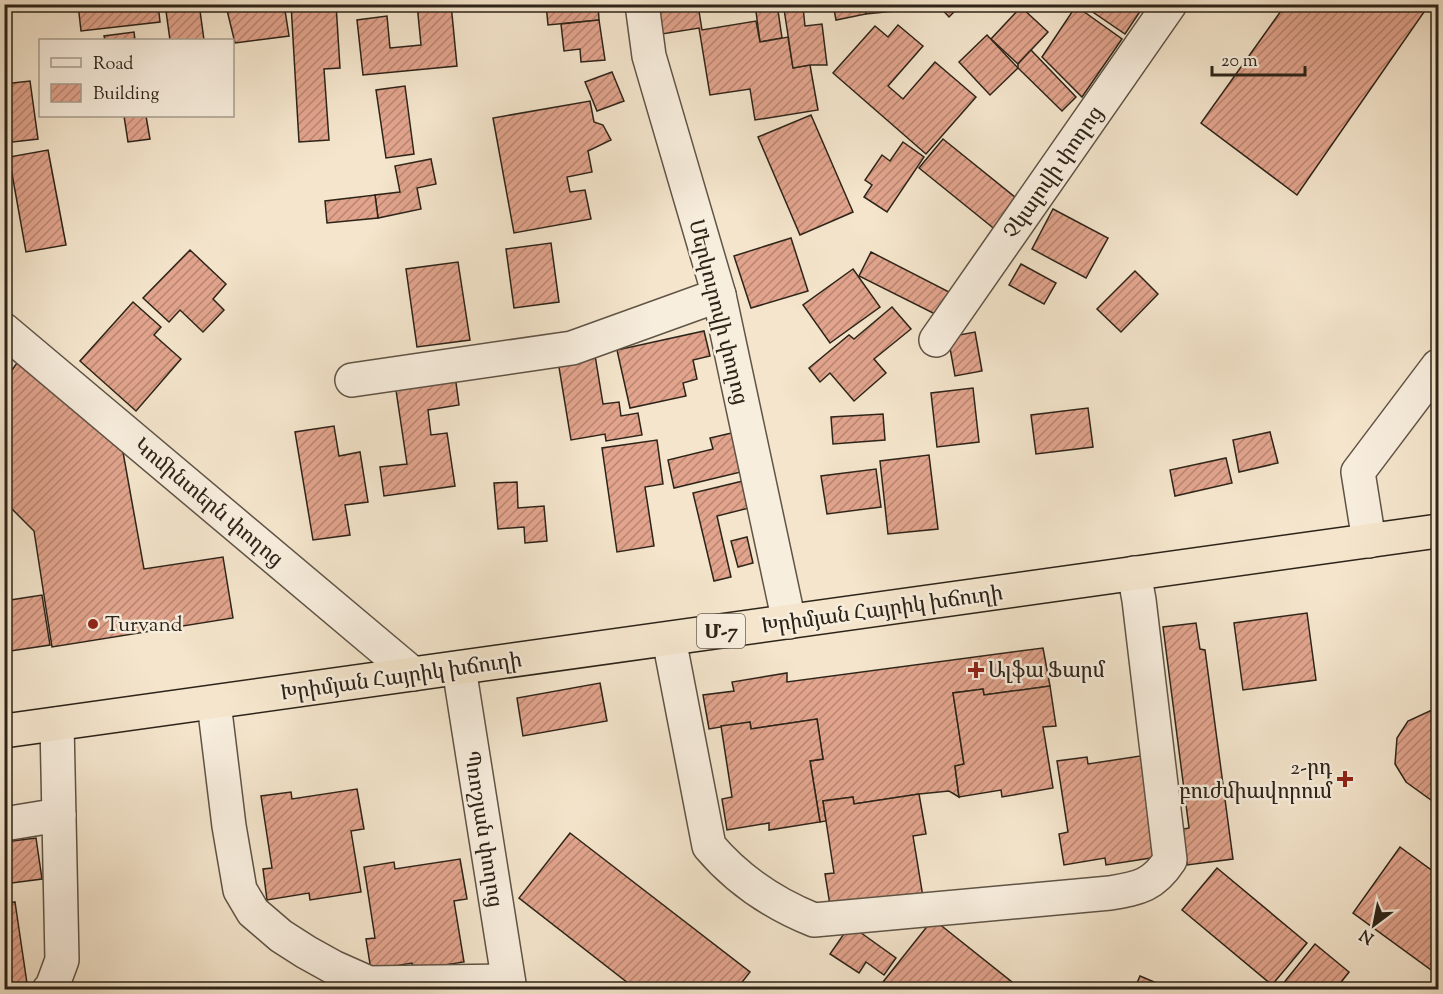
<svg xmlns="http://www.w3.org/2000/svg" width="1443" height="994" font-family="'Sorts Mill Goudy','Noto Serif Armenian',serif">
  <defs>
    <pattern id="building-hatch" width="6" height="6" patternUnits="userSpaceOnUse" patternTransform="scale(1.5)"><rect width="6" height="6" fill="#e2a48d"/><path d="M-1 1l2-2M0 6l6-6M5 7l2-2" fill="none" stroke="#b88572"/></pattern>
  </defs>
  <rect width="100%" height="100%" fill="#f4e5cc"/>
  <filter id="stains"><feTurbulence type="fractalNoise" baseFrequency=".00333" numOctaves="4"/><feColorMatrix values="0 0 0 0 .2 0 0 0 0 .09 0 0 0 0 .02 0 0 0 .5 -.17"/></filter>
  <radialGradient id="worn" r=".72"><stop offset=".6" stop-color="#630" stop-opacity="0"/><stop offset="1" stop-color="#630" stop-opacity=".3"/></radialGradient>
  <g fill="url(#building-hatch)" stroke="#2d2419" stroke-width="1.5">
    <polygon points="78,4 158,4 160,22 81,31"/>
    <polygon points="165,4 190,4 200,11 204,40 170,40"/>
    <polygon points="190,4 284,4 289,36 235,43 226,6 200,11"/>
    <polygon points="291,4 336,4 340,68 324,69 329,140 299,142"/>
    <polygon points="417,4 451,4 457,66 363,75 357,20 387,16 390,48 421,45"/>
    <polygon points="546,4 598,4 599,20 548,25"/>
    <polygon points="755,4 777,4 782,38 760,42"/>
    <polygon points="833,4 864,4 866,14 836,20"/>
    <polygon points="864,4 893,4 894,11 866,14"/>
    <polygon points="937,4 962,4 949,17"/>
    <polygon points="1081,4 1145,4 1125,34"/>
    <polygon points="1286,4 1413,4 1424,12 1297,195 1201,123"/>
    <polygon points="698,5 702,30 756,21 760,42 788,37 793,68 810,65 818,110 755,120 750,89 710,95 699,28 662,34 658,12"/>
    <polygon points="1076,6 1122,39 1082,97 1042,57"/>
    <polygon points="803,7 805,26 822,24 827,65 810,65 793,68 784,9"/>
    <polygon points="1021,7 1048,32 1018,64 991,39"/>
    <polygon points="599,20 605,60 581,62 580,49 564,51 561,24"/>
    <polygon points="898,25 923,46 888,86 903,99 935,62 976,97 926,154 833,73 875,26 888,37"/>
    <polygon points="134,32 135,40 105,40 104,36"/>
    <polygon points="987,35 1018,68 990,95 959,62"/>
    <polygon points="1031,50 1076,97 1062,111 1018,68 1018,64"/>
    <polygon points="612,72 624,101 597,111 585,82"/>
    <polygon points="30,81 38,139 4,143 4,84"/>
    <polygon points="405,86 414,154 386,158 376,90"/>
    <polygon points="590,101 594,122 603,125 611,140 588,151 592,172 567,177 570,192 585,190 591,219 514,233 493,118"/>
    <polygon points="811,115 853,212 800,235 758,137"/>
    <polygon points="124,116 146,116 150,139 128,142"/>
    <polygon points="943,139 1021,202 997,231 919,168"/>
    <polygon points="903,142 924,157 887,212 864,197 872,185 865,180 882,155 890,161"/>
    <polygon points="48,150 66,245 26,252 9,157"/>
    <polygon points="431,159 436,184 417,188 421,209 378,218 375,195 400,192 395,166"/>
    <polygon points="375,195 378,218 327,223 325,201"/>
    <polygon points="1053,209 1108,238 1086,278 1032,249"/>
    <polygon points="791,238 808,291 751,308 734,256"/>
    <polygon points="551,243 559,302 514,308 506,249"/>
    <polygon points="190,250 226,284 213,299 224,310 203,332 180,310 169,322 143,298"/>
    <polygon points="871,252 955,295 943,318 859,276"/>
    <polygon points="458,262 470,340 417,347 406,269"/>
    <polygon points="1021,264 1056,283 1044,304 1009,285"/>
    <polygon points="853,269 880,307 830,343 803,305"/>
    <polygon points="1135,271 1158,294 1121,332 1097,309"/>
    <polygon points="133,302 161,327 154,335 181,359 136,411 80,361"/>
    <polygon points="892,307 911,329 874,359 886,373 854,401 830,373 820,382 809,368 849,335 854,339"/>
    <polygon points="704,331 710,356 693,360 697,379 683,383 686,396 630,408 617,350"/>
    <polygon points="975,332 982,371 955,376 948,337"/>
    <polygon points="594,349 603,404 619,402 621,416 638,413 642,435 606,441 605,434 571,440 557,355"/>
    <polygon points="17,363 121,441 144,569 223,557 233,618 52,647 34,531 9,506 4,477 4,381"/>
    <polygon points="454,368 459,405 428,410 431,435 447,433 455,486 384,496 380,467 407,464 394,377"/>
    <polygon points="973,388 979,442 937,447 931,393"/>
    <polygon points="1088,408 1093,447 1036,454 1031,415"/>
    <polygon points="883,414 885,440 833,444 831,417"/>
    <polygon points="334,426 339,456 360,452 368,502 345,505 350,535 313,540 295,432"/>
    <polygon points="736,432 745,471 674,488 668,460 713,449 710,438"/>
    <polygon points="1270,432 1278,463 1239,472 1233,440"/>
    <polygon points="657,440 663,484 645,487 654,546 617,552 602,448"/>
    <polygon points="929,455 938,529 888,534 880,461"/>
    <polygon points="1226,458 1232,483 1175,496 1170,470"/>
    <polygon points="876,469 881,507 827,514 821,476"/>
    <polygon points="743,481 749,508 717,516 731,577 714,581 693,493"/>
    <polygon points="517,482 518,508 544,506 547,541 525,543 524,527 498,529 494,483"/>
    <polygon points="747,537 753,563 738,567 731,541"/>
    <polygon points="42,595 50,645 4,652 4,601"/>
    <polygon points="1307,613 1316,680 1243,690 1234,623"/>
    <polygon points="1196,623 1200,649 1205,650 1233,859 1187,865 1183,829 1189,828 1163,627"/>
    <polygon points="1043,648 1050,686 984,695 983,689 953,693 964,764 955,766 959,797 949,791 919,794 854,804 853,797 823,801 826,821 820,822 810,761 823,759 817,719 751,729 750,722 709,729 703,695 734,691 732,682 787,673 787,682"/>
    <polygon points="600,683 607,721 523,736 517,698"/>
    <polygon points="1050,686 1056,726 1043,727 1053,788 1002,797 1001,790 959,797 955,766 964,764 953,693 983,689 984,695"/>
    <polygon points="1432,710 1438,710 1438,805 1406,782 1395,764 1397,738 1408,721"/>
    <polygon points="817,719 823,759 810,761 820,822 769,830 769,823 727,830 722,799 732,797 721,726 750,722 751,729"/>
    <polygon points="1153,754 1157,857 1106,865 1105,858 1064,865 1059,834 1068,832 1057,761 1087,757 1088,764"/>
    <polygon points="357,789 364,829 351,831 361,892 310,900 309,893 267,900 263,869 272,868 261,796 291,792 292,799"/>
    <polygon points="919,794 926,834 913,836 923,897 830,905 825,874 834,873 823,801 853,797 854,804"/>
    <polygon points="570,833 750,972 736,990 637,990 519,898"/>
    <polygon points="36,838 42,879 4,884 4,842"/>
    <polygon points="1400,847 1438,875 1438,975 1353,913"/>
    <polygon points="460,859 467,899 454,901 464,962 413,970 412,963 371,970 366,939 375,938 364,867 394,862 395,869"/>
    <polygon points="1217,868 1307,943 1272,985 1182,910"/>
    <polygon points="15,902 28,990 4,990 4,904"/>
    <polygon points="933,919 1022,990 893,990 883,982"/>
    <polygon points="850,925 896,958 884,975 866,962 859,973 830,954"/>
    <polygon points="1315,944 1349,972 1335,990 1278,990"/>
    <polygon points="1140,976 1173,990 1134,990"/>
  </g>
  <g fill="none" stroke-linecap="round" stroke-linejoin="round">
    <defs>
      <g id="minor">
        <polyline points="642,4 649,56 719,295 789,622"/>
        <polyline points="4,330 413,674"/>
        <polyline points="936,340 1170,4"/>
        <polyline points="352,380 572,348 719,295"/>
        <polyline points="1369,541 1358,472 1438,366"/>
        <path d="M669 639 709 846C737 879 774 904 814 920L1110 893C1139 888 1153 886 1170 860L1139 600 1134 573"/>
        <polyline points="459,668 510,990"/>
        <polyline points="214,703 229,826 240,890 253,912 281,936 306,952 333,967 369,983 508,981"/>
        <polyline points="4,824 59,815"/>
        <polyline points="49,990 52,987 62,960 57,724"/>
      </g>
      <path id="highway" d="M4 731C483 666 961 598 1438 531"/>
    </defs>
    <use href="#minor" stroke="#5f5446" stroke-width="36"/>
    <use href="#highway" stroke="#2d2419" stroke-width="36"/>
    <use href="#minor" stroke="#f8eede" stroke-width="33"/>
    <use href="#highway" stroke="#f4e5cc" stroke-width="33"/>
  </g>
  <g fill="#8f2418" stroke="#f8eede" stroke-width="2">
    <circle cx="93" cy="624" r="6"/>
    <path d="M973 661h6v6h6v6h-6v6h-6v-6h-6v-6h6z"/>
    <path d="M1342 770h6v6h6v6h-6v6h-6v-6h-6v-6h6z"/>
  </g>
  <g text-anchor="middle" stroke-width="5" stroke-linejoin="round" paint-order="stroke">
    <rect fill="#f8eede" stroke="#6a6154" stroke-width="1.5" x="697" y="614" width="48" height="34" rx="4.5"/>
    <g font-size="20" font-weight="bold" fill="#2d2419">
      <text x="721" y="638">Մ-7</text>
    </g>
    <g font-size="21" fill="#2d2419" stroke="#f8eede">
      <text transform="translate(1053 172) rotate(-55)" y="7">Չկալովի փողոց</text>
      <text transform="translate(719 312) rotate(76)" y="7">Մերկուրովի փողոց</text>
      <text transform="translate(209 502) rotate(40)" y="7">Կոմինտերն փողոց</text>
      <text transform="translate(882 609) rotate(-8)" y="7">Խրիմյան Հայրիկ խճուղի</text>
      <text transform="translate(401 676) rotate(-8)" y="7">Խրիմյան Հայրիկ խճուղի</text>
      <text transform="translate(484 829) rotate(81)" y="7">Պռոշյան փողոց</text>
    </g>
    <g font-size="21" fill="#2d2419" stroke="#f8eede" text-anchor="start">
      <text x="105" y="631">Turvand</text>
      <text x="988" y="677">Ալֆա Ֆարմ</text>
      <text x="1332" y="774" text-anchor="end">2-րդ<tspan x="1332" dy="24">բուժմիավորում</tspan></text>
    </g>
  </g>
  <rect width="1443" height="994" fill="none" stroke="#f4e5cc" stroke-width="24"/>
  <rect x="6" y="6" width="1431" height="982" fill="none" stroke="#2d2419" stroke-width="3"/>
  <rect x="12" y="12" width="1419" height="970" fill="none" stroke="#2d2419" stroke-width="1.5"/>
  <rect x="39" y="39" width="195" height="78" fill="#f8eede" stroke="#a79d8f" stroke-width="1.5"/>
  <rect x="51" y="58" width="30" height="9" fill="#f8eede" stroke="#a79d8f" stroke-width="1.5"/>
  <text x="93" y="69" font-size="18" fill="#2d2419">Road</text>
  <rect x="51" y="84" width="30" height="18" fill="url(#building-hatch)" stroke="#a79d8f" stroke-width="1.5"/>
  <text x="93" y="99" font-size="18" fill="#2d2419">Building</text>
  <g transform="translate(1374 925) rotate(212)" stroke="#f8eede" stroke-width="4.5" paint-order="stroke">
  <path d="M0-4.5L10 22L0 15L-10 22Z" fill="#2d2419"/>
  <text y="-9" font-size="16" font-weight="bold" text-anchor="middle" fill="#2d2419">N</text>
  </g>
  <path d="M1212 66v9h93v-9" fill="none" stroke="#2d2419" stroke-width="3"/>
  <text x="1221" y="66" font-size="18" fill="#2d2419" stroke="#f8eede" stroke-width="4.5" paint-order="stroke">20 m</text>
  <rect width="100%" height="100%" filter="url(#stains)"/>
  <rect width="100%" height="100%" fill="url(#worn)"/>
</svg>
